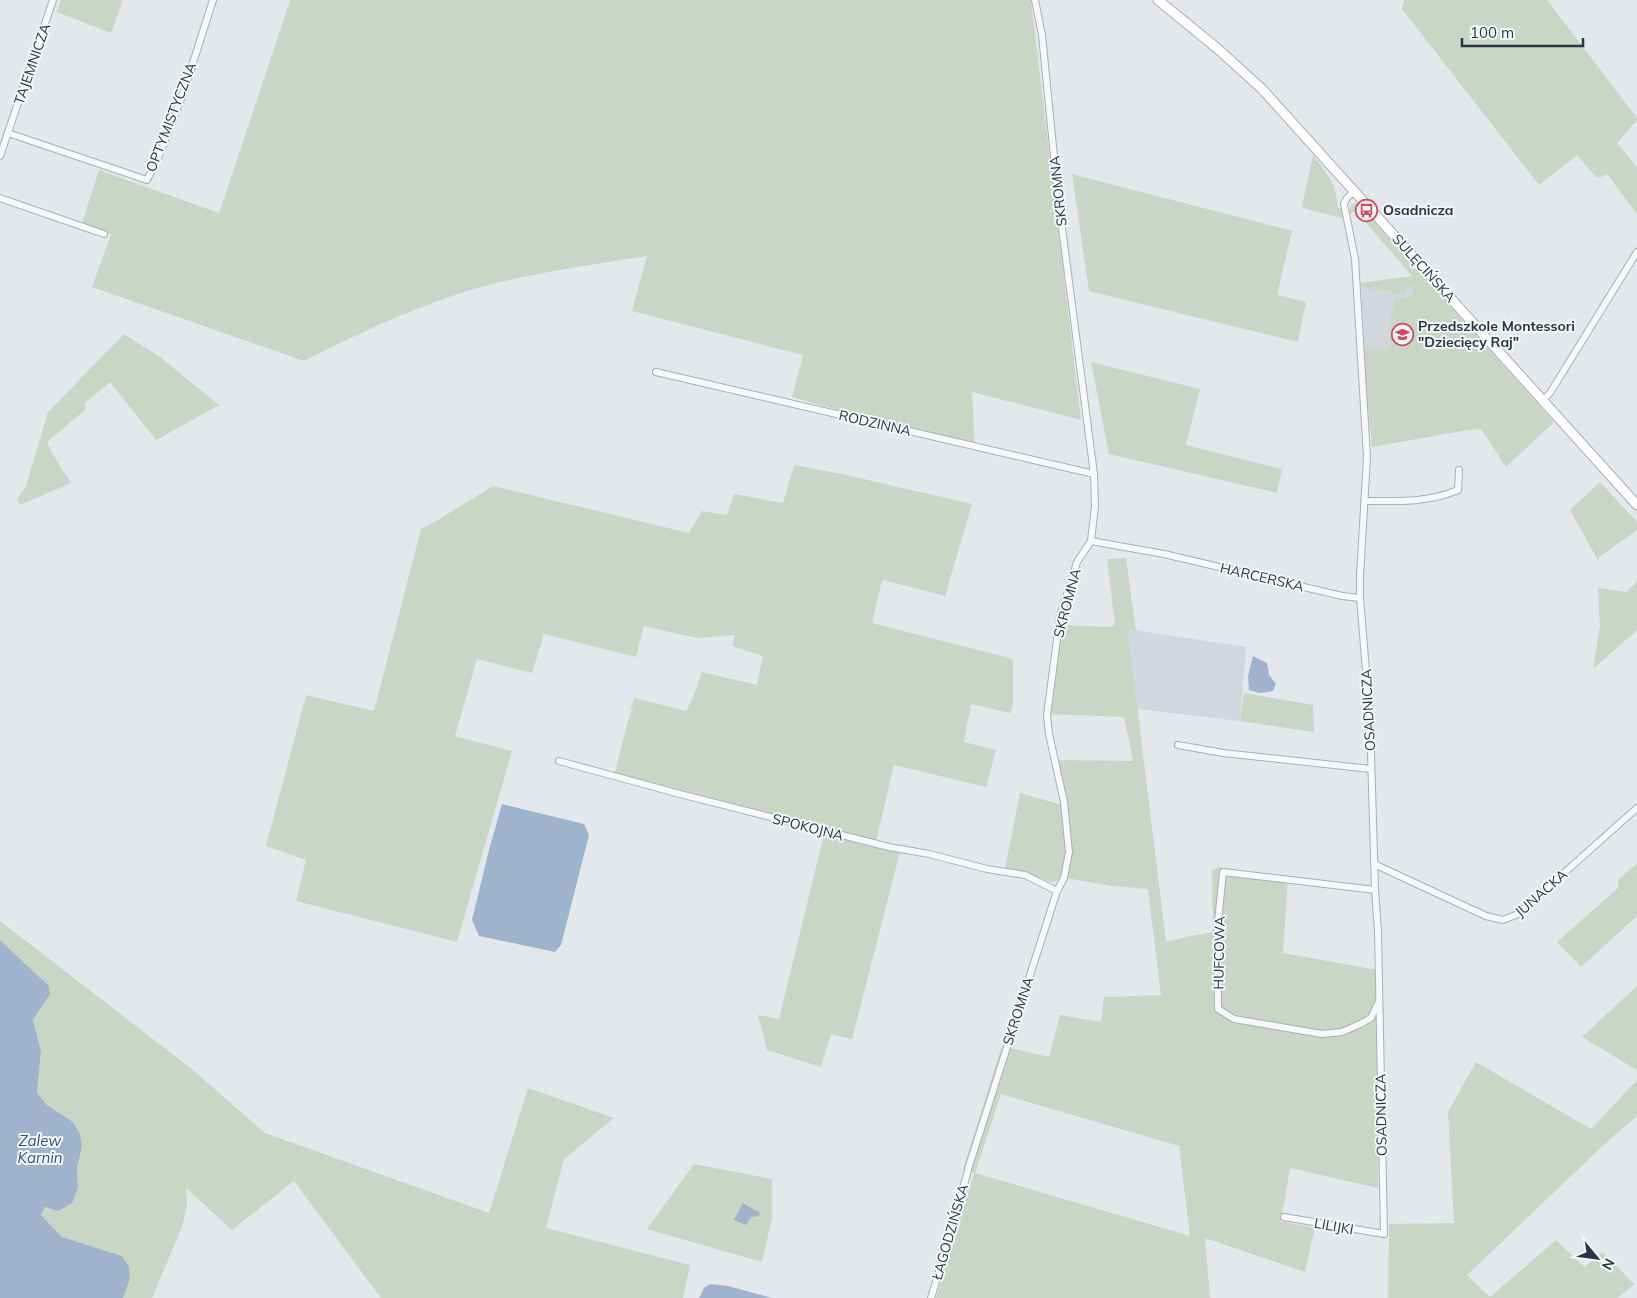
<svg xmlns="http://www.w3.org/2000/svg" width="1637" height="1298" font-family="Mulish,sans-serif">
  <rect width="100%" height="100%" fill="#e4e7ec"/>
  <g fill="#d2d6de">
    <polygon points="1413,277 1454,322 1367,397 1361,283"/>
    <polygon points="1127,629 1246,647 1240,721 1138,709"/>
  </g>
  <g fill="#c9d6c5" fill-rule="evenodd">
    <polygon points="61,0 123,0 111,33 57,12"/>
    <path d="M290 0H1031L1081 420 972 392 975 449 792 397 803 355 632 311 647 256C599 264 551 270 505 281 434 297 368 329 304 361L92 287 111 234 82 223 99 170 219 213Z"/>
    <polygon points="1404,0 1547,0 1637,118 1637,120 1617,143 1637,167 1637,214 1607,174 1599,178 1595,176 1577,155 1539,185 1402,9"/>
    <path d="M1313 155C1328 176 1336 181 1338 208H1341L1343 218 1310 210 1302 207Z"/>
    <polygon points="1072,174 1292,231 1277,295 1306,302 1298,342 1089,291"/>
    <polygon points="1355,203 1359,205 1554,422 1506,467 1481,429 1462,431 1372,447 1367,397 1364,346 1371,349 1388,348 1388,346 1391,346 1390,314 1394,314 1394,298 1413,297 1413,286 1405,286 1406,294 1392,294 1391,290 1377,290 1361,287 1361,283 1412,276 1356,211 1349,214 1351,205"/>
    <polygon points="124,334 160,357 219,405 156,440 110,382 85,403 85,410 47,442 53,455 71,483 20,505 17,499 26,486 48,412"/>
    <polygon points="1091,362 1200,389 1186,445 1282,469 1277,493 1109,454"/>
    <polygon points="794,465 842,474 972,504 945,596 883,580 881,584 872,623 1013,659 1013,705 1010,713 971,704 964,742 996,750 986,787 894,765 875,846 900,852 852,1039 831,1034 821,1067 767,1050 758,1015 779,1019 825,830 614,776 629,717 634,706 630,711 634,698 686,711 693,697 702,672 757,685 763,656 732,646 735,635 697,638 644,626 636,657 544,634 532,673 477,659 455,736 512,751 457,942 296,901 306,860 266,846 306,695 374,711 421,529 438,520 493,486 689,533 702,511 727,515 734,494 783,503"/>
    <polygon points="1600,482 1637,522 1637,530 1599,557 1599,562 1570,510"/>
    <path d="M1126 558 1136 631 1128 630 1166 942 1191 936 1213 932 1212 870 1219 867 1288 879 1283 953 1378 970V1188L1290 1168 1281 1221 1315 1228 1305 1272 1205 1238 1210 1298H936L974 1173 963 1169 1002 1046 1049 1057 1060 1015 1101 1022 1104 997 1161 995 1148 889 1112 886 1066 878 1052 882 1005 868 1020 793 1062 805 1055 760 1133 761 1124 717 1047 714 1051 663 1059 625 1112 627 1115 624 1107 559ZM1001 1094 1179 1146 1190 1236 975 1173Z"/>
    <polygon points="1637,581 1637,630 1593,669 1600,625 1598,588 1626,592"/>
    <polygon points="1244,693 1313,705 1314,732 1240,721"/>
    <polygon points="1637,863 1637,916 1581,967 1557,942 1618,888 1618,880"/>
    <polygon points="0,921 193,1070 265,1133 489,1213 528,1088 614,1118 564,1159 546,1228 690,1265 683,1298 381,1298 294,1181 232,1230 186,1188 187,1204 182,1227 152,1298 123,1298 130,1279 122,1256 62,1237 41,1215 45,1207 78,1188 77,1168 82,1147 73,1122 47,1105 37,1093 41,1051 33,1020 50,994 49,986 0,940"/>
    <polygon points="1637,986 1637,1070 1582,1037"/>
    <polygon points="1476,1062 1591,1129 1637,1080 1637,1116 1609,1140 1467,1275 1490,1297 1556,1240 1584,1267 1603,1252 1634,1284 1618,1298 1388,1298 1389,1224 1454,1223 1448,1112"/>
    <polygon points="694,1164 772,1179 772,1218 762,1262 647,1229"/>
  </g>
  <g fill="#9fb4cc">
    <polygon points="1253,656 1267,663 1269,675 1276,684 1273,691 1259,693 1249,690 1248,676"/>
    <polygon points="502,804 584,824 589,835 561,945 555,952 479,936 472,920 490,846"/>
    <polygon points="0,940 49,986 50,994 33,1020 41,1051 37,1093 47,1105 73,1122 80,1134 82,1147 77,1168 78,1188 72,1203 58,1211 45,1207 41,1215 62,1237 122,1256 129,1267 130,1279 123,1298 0,1298"/>
    <polygon points="743,1203 760,1213 759,1216 751,1217 746,1225 734,1220"/>
    <polygon points="710,1284 728,1286 772,1298 699,1298 704,1288"/>
  </g>
  <g fill="none" stroke-linecap="round" stroke-linejoin="round">
    <defs>
      <g id="street">
        <polyline points="8,133 147,180 160,153 184,91 213,0"/>
        <polyline points="0,156 53,0"/>
        <polyline points="0,198 104,234"/>
        <polyline points="656,372 1094,474"/>
        <polyline points="1543,400 1550,393 1637,252"/>
        <path d="M1366 501C1397 501 1428 503 1458 490L1459 470"/>
        <polyline points="1091,541 1164,554 1342,596 1360,598"/>
        <polyline points="1178,745 1223,753 1371,769"/>
        <polyline points="559,761 680,794 889,847 929,854 987,869 1025,875 1057,891"/>
        <polyline points="1374,864 1486,916 1503,920 1518,914 1637,808"/>
        <polyline points="1375,890 1223,872 1217,931 1218,1009 1234,1019 1322,1034 1342,1032 1360,1024 1371,1018 1378,1003"/>
        <polyline points="1284,1217 1384,1234 1378,931 1375,890 1370,719 1360,598 1360,576 1367,457 1355,259 1344,204 1347,198 1354,191"/>
        <polyline points="931,1298 956,1216 969,1166 1057,891 1064,878 1069,852 1064,802 1049,734 1047,715 1060,617 1077,562 1091,541 1095,506 1094,474 1058,197 1042,35 1035,0"/>
      </g>
      <polyline id="secondary" points="1158,0 1218,49 1262,89 1637,505"/>
    </defs>
    <use href="#street" stroke="#a9aeb7" stroke-width="8"/>
    <use href="#secondary" stroke="#a9aeb7" stroke-width="11"/>
    <use href="#street" stroke="#f7f8fa" stroke-width="6"/>
    <use href="#secondary" stroke="#fff" stroke-width="9"/>
  </g>
  <defs>
    <symbol id="bus-ring" viewBox="-11 -11 22 22"><circle r="9.5" fill="#f4f6f9" stroke="#d1495b" stroke-width="1.5"/><path d="M-5-6H5V4H4V6H2V4H-2V6H-4V4H-5ZM-3.5-4V0h7V-4ZM-3.5 1.2v1.5H-2V1.2ZM2 1.2v1.5H3.5V1.2Z" fill="#d1495b"/></symbol>
    <symbol id="school-ring" viewBox="-11 -11 22 22"><circle r="9.5" fill="#f4f6f9" stroke="#d1495b" stroke-width="1.5"/><path d="M0-5L7-2L0 1L-7-2ZM-4 1L0 2.5L4 1V4Q0 6-4 4Z" fill="#d1495b"/></symbol>
  </defs>
  <g fill-rule="evenodd">
    <use href="#bus-ring" x="1354" y="198" width="25" height="25"/>
    <use href="#school-ring" x="1390" y="322" width="25" height="25"/>
  </g>
  <g text-anchor="middle" stroke-width="4" stroke-linejoin="round" paint-order="stroke">
    <g font-size="14" fill="#2b3445" stroke="#f4f6f9">
      <text transform="translate(32 64) rotate(-71)" y="5">TAJEMNICZA</text>
      <text transform="translate(171 117) rotate(-69)" y="5">OPTYMISTYCZNA</text>
      <text transform="translate(1058 191) rotate(-96)" y="5">SKROMNA</text>
      <text transform="translate(1424 268) rotate(48)" y="5">SULĘCIŃSKA</text>
      <text transform="translate(875 423) rotate(13)" y="5">RODZINNA</text>
      <text transform="translate(1262 577) rotate(13)" y="5">HARCERSKA</text>
      <text transform="translate(1067 603) rotate(-75)" y="5">SKROMNA</text>
      <text transform="translate(1368 710) rotate(-93)" y="5">OSADNICZA</text>
      <text transform="translate(808 827) rotate(14)" y="5">SPOKOJNA</text>
      <text transform="translate(1541 893) rotate(-41)" y="5">JUNACKA</text>
      <text transform="translate(1219 953) rotate(-89)" y="5">HUFCOWA</text>
      <text transform="translate(1018 1011) rotate(-72)" y="5">SKROMNA</text>
      <text transform="translate(1381 1115) rotate(-91)" y="5">OSADNICZA</text>
      <text transform="translate(1334 1226) rotate(10)" y="5">LILIJKI</text>
      <text transform="translate(950 1232) rotate(-74)" y="5">ŁAGODZIŃSKA</text>
    </g>
    <g font-size="14" font-weight="bold" fill="#2b3445" stroke="#f4f6f9" text-anchor="start">
      <text x="1383" y="215">Osadnicza</text>
      <text x="1418" y="331">Przedszkole Montessori<tspan x="1418" dy="16">"Dziecięcy Raj"</tspan></text>
    </g>
    <g font-size="15" font-style="italic" fill="#34527a" stroke="#f4f6f9">
      <text x="40" y="1146">Zalew<tspan x="40" dy="17">Karnin</tspan></text>
    </g>
  </g>
  <g transform="translate(1597 1258) rotate(119)" stroke="#f4f6f9" stroke-width="4" paint-order="stroke">
  <path d="M0-4L9 19L0 12L-9 19Z" fill="#2b3445"/>
  <text y="-8" font-size="14" font-weight="bold" text-anchor="middle" fill="#2b3445">N</text>
  </g>
  <path d="M1462 38v8h121v-8" fill="none" stroke="#2b3445" stroke-width="2.5"/>
  <text x="1470" y="38" font-size="15" fill="#2b3445" stroke="#f4f6f9" stroke-width="4" paint-order="stroke">100 m</text>
</svg>
